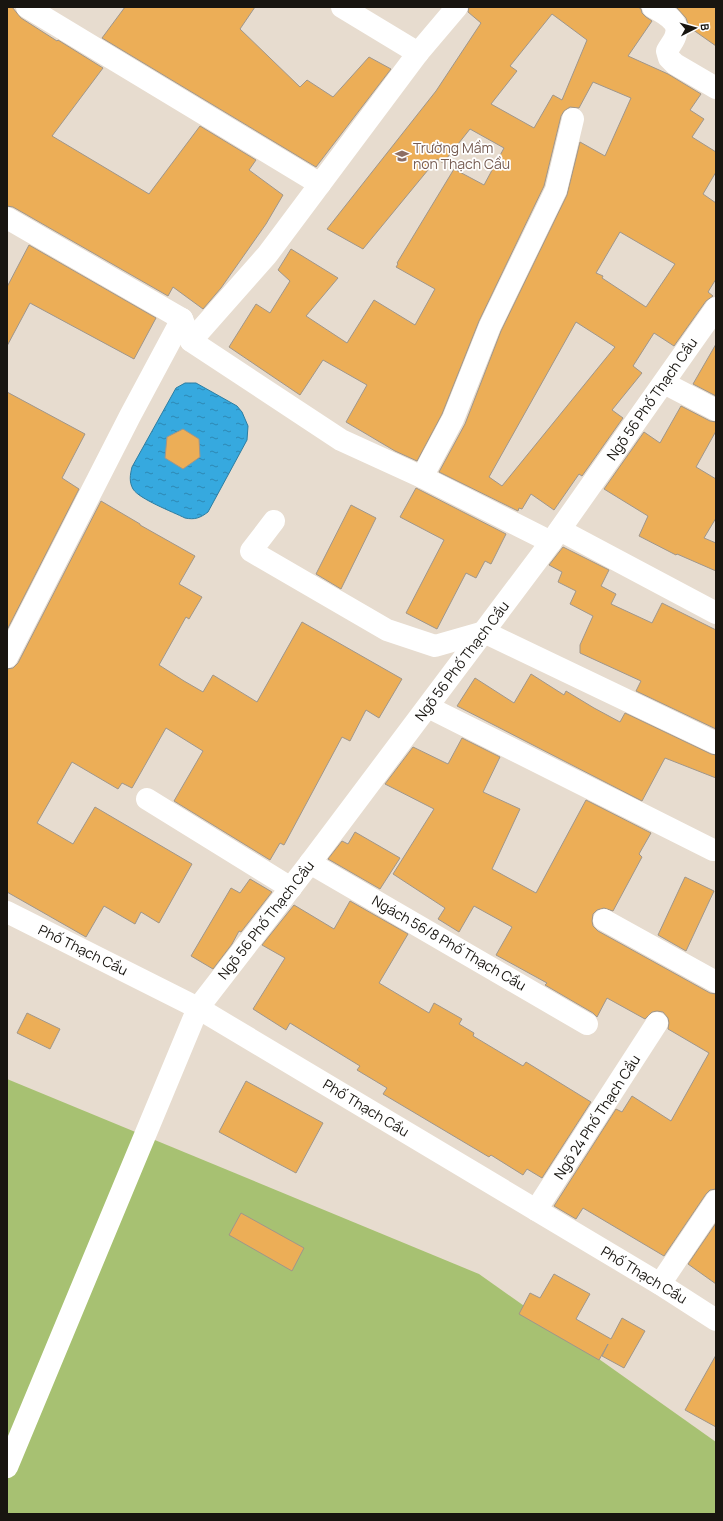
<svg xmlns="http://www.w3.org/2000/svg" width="723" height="1521" font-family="Manrope,sans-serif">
  <defs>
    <pattern id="water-ripples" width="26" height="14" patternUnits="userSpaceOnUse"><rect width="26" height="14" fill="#36a9df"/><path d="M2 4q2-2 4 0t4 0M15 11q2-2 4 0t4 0" fill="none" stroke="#2d88b3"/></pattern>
  </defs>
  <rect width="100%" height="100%" fill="#e7dccf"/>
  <polygon fill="#a7c172" points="7,1079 479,1274 716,1442 716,1514 7,1514"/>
  <path fill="url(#water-ripples)" stroke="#2d7da1" d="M185 383H196L237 406 242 412 248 426 247 440 208 512C200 518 195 520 185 518 173 512 139 499 133 489 129 482 130 475 132 467L176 388Z"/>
  <g fill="#ecae57" stroke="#a0968a" fill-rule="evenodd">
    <polygon points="7,7 12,7 21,18 57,41 58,40 103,68 52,136 149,194 200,126 256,160 249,170 283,195 266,224 221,288 203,309 173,287 168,296 13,207 7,206"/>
    <polygon points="125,7 255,7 240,29 300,87 307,80 333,97 369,57 391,69 316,167 102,38"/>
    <path d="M469 7H638L641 9 642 13 646 17 652 21 628 56 668 74 701 94 690 110 704 119 692 137 716 152V172L703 194 716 203V279L708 292 713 296 706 301 674 346 654 333 633 366 642 373 612 410 623 418 582 476 579 474 554 510 531 494 522 509 519 508 518 511 439 472 465 424 501 331 567 195 580 142 605 156 631 98 593 82 579 108 570 107 564 111 561 116 544 186 479 321 442 414 417 461 395 451 346 422 367 385 323 360 300 395 229 347 256 304 270 313 290 281 278 270 291 249 338 278 306 316 347 343 374 300 415 325 435 289 396 267 398 264 397 263 454 169 484 185 504 148 470 129 443 163 437 159 363 249 327 229 436 91 481 23 468 12ZM552 14 587 40 562 100 553 95 534 128 491 104 517 71 510 66ZM620 232 675 264 646 307 602 278 603 276 596 273ZM576 322 615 347 502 486 489 477Z"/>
    <polygon points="676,7 716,7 716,46 689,27 686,18"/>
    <polygon points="29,245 156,318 134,359 30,303 7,346 7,287"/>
    <polygon points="716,344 716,396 693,384"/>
    <polygon points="7,392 85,434 62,478 79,489 7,630"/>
    <polygon points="681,406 710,421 716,422 716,431 696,467 716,479 716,518 704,538 716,543 716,571 677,554 676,555 639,536 648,516 604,489 644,432 660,443"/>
    <polygon points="183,429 199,439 200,457 183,469 165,458 167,437"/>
    <polygon points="416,488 506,534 491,564 485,561 476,578 466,573 437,629 406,613 444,540 400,517"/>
    <polygon points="101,501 140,524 140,525 195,556 179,584 202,597 189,619 186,617 159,665 184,681 203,692 213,675 257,702 302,622 402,679 379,718 366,710 350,741 342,737 284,845 280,843 270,860 174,801 203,751 166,728 132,788 122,783 118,789 72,762 37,823 73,844 95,807 192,864 159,923 141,912 135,924 104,906 86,937 7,892 7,669 13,668 18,663"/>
    <polygon points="351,505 376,518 341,589 316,574"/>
    <polygon points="563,547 609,570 601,586 616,594 611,604 652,623 662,603 716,630 716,729 636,691 641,681 580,653 580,645 593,616 570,604 576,591 558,582 562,572 549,565"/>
    <polygon points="531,674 564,695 566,691 594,708 620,722 625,713 711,754 716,755 716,778 665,758 642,801 457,706 475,678 514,703"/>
    <polygon points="462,738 500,757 483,792 520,809 492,869 536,893 586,800 651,833 639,854 642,857 613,911 604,908 597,910 593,914 592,921 593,926 598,931 710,993 716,994 716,1189 710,1190 706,1194 664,1256 583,1208 576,1219 554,1206 616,1109 622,1112 632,1096 671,1121 709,1053 668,1029 669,1023 668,1018 663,1012 657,1011 652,1012 645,1019 607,998 597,1017 593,1013 545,985 547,983 496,955 512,927 474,906 459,932 438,919 445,908 393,874 434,809 385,784 413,747 448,764"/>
    <polygon points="355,832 400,858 380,889 328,859 342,841 348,844"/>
    <polygon points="685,877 714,891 686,951 658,935"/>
    <polygon points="250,879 272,892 241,932 239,931 232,944 213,969 191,956 231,888 240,893"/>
    <polygon points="350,901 408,934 379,983 429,1013 434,1003 462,1019 459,1024 474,1033 473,1036 523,1066 526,1062 591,1102 542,1178 527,1169 523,1175 491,1155 489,1157 383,1094 387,1088 357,1070 360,1066 290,1023 286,1030 253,1009 285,958 262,945 294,905 334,929"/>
    <polygon points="27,1013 60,1029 50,1049 17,1033"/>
    <polygon points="246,1081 323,1123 296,1173 219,1132"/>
    <polygon points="241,1213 304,1248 292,1271 229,1235"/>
    <polygon points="716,1223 716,1284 688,1264"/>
    <polygon points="554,1274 590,1294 576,1319 611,1339 622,1318 645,1331 624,1368 602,1356 608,1344 599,1360 519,1314 530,1293 540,1298"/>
    <polygon points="716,1355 716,1427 685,1410"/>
  </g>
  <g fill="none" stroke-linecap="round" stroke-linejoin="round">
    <g stroke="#fff" stroke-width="22">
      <polyline points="27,7 320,184"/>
      <polyline points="342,7 418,53"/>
      <path d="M653 7C662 13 680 20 676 34 675 40 670 45 667 51L669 58 675 64 716 88"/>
      <polyline points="7,218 182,319 191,341 341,440 422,477 551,542"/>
      <polyline points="191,341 267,255 418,53 457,7"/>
      <polyline points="664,383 716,410"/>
      <polyline points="422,477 453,419 490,326 556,190 573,119"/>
      <polyline points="274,521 251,551 387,630 435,646 484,632 716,743"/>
      <polyline points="560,530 716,613"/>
      <polyline points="7,657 130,416 182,319"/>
      <polyline points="428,707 713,850"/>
      <polyline points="147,799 291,888"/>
      <polyline points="310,863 587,1024"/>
      <polyline points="7,912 198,1008 660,1284 716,1320"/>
      <polyline points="604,920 716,982"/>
      <polyline points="536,1210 657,1023"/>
      <polyline points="660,1284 716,1201"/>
      <polyline points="7,1467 198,1008 310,863 551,542 716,308"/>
    </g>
  </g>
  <defs>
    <symbol id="school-bare" viewBox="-9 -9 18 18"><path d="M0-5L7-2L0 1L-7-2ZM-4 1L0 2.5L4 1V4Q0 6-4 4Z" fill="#8d6e63" stroke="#fff" stroke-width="2.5" paint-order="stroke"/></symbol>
  </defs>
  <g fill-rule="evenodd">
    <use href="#school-bare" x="392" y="146" width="20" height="20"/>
  </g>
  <g text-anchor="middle" stroke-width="3.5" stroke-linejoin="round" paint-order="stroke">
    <g font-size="14" fill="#785e54" stroke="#fff" text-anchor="start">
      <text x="413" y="153">Trường Mầm<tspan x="413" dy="16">non Thạch Cầu</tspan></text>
    </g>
    <g font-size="14" fill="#181510" stroke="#fff">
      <text transform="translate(652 399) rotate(-55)" y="5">Ngõ 56 Phố Thạch Cầu</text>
      <text transform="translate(462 661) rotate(-53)" y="5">Ngõ 56 Phố Thạch Cầu</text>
      <text transform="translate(266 920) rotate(-52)" y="5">Ngõ 56 Phố Thạch Cầu</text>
      <text transform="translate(449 943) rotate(30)" y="5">Ngách 56/8 Phố Thạch Cầu</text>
      <text transform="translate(83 950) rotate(26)" y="5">Phố Thạch Cầu</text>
      <text transform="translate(366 1108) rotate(31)" y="5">Phố Thạch Cầu</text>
      <text transform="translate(597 1117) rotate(-57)" y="5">Ngõ 24 Phố Thạch Cầu</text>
      <text transform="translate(644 1275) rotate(31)" y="5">Phố Thạch Cầu</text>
    </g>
  </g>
  <rect width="723" height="1521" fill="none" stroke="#181510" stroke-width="16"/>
  <g transform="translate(695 28) rotate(84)" stroke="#ffffff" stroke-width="3" paint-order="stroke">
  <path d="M0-3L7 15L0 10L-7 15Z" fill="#181510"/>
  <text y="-6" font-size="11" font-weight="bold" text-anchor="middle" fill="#181510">B</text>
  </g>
</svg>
